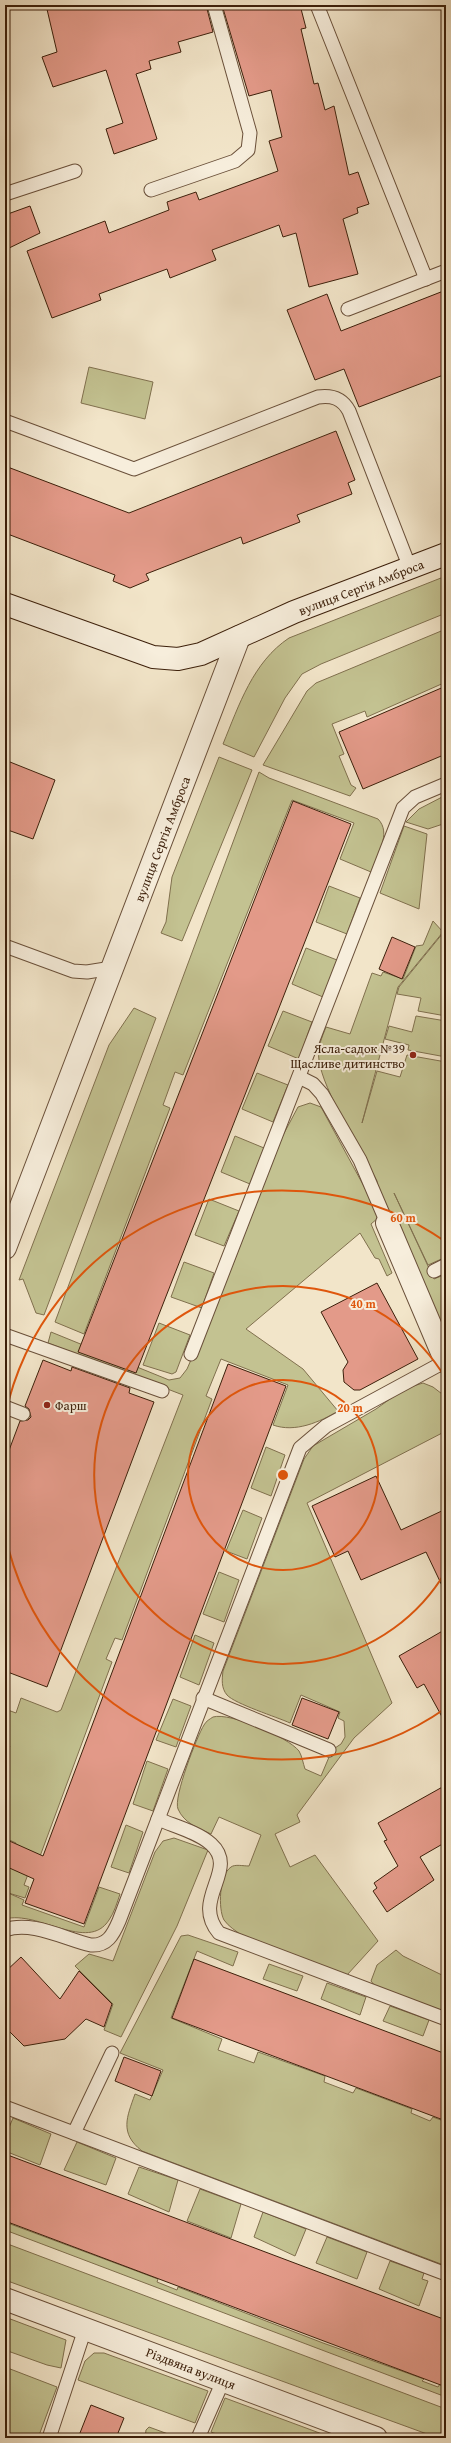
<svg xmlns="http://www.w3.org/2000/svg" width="451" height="2443" font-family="'Gentium Book Plus',serif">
  <rect width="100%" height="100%" fill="#f2e5c9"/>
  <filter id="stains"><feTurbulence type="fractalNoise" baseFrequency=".005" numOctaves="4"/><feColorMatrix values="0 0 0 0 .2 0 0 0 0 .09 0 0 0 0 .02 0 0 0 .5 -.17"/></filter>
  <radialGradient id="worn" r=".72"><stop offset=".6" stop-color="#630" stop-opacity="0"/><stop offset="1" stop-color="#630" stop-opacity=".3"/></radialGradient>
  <g fill="#c3c291" stroke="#80704e">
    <polygon points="89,367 153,382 145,419 81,403"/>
    <path d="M446 576V613L321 664 302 674 285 698 254 757 223 744C239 705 253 662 289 638Z"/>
    <polygon points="446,629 446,682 367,717 365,711 332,724 344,754 339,756 351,785 356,788 350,796 263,765 307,691 316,683"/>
    <polygon points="219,757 252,770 182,941 161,933 166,922 172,877"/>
    <path d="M259 772 269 778 378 819C392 833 377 856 371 872L340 859 354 823 292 800 183 1075 175 1072 163 1105 170 1108 84 1334 55 1322Z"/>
    <polygon points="446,795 446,823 428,829 406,822 419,809"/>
    <polygon points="404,826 427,834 419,909 380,893"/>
    <polygon points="329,886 360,898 347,934 316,922"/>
    <path d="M433 921 443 932 398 987 362 1123 377 1071 400 1077 407 1055 446 1062V1257L428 1265 394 1193 434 1279 446 1274V1338L388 1218 377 1191V1181C361 1150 323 1091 319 1060 317 1048 322 1037 326 1027L350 1034 372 973 381 976 383 972 403 979 416 946 423 945Z"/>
    <polygon points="443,933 446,936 446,1016 418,1011 421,998 397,994 399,987"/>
    <polygon points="306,948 337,960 323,997 292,984"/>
    <polygon points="134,1008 156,1018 44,1315 36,1313 23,1279 19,1280 109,1045"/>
    <polygon points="283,1011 312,1022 299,1059 268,1046"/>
    <polygon points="416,1016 446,1021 446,1057 408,1050 409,1045 385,1039 389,1026 412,1032"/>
    <polygon points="257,1073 288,1085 273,1122 242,1109"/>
    <path d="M310 1103 321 1107 367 1192 378 1218 371 1224 392 1273 387 1276 379 1259 375 1258 360 1233 246 1329 303 1369 338 1411C320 1422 295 1433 273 1425L288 1385 221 1359 206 1396 212 1399 122 1640 115 1638 106 1659 112 1662 36 1867 31 1866 24 1885 29 1887 25 1898 5 1892V1867L16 1843 5 1838V1754L10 1746 5 1743V1709L16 1713 21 1698 57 1712 61 1710 183 1395 48 1343 51 1332 169 1380 180 1378 187 1369 233 1264 282 1137 298 1107Z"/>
    <polygon points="235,1136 264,1148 250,1184 221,1172"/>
    <polygon points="209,1199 239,1211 224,1246 195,1235"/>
    <polygon points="184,1262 214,1273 202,1308 171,1297"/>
    <polygon points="159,1323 190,1335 176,1372 172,1374 143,1365"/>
    <path d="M423 1383 433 1387 446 1397V1431L307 1503 392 1703 354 1738 297 1815 300 1822 275 1834 290 1867 315 1855 378 1941 347 1975 243 1936C236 1931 229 1927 224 1920 218 1909 219 1875 231 1867 235 1864 243 1866 249 1866L261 1835 219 1817 211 1834C198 1828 184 1823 178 1809 173 1798 197 1736 204 1725 206 1721 210 1719 213 1717 230 1712 288 1737 299 1751 302 1756 303 1763 305 1769L321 1776 332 1750 341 1744 345 1737 344 1721 338 1718 340 1712 301 1695 290 1723C277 1717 235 1704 227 1695 221 1688 222 1679 223 1671L304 1459 313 1446 376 1409 404 1389Z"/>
    <polygon points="266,1447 285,1455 271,1496 251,1488"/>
    <polygon points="243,1510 262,1518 247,1559 226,1551"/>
    <polygon points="219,1572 239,1580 224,1622 203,1614"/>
    <polygon points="195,1635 214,1643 199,1685 180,1677"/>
    <polygon points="173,1699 191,1706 176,1747 156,1740"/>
    <polygon points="147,1761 168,1769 153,1811 133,1804"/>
    <polygon points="126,1825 143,1832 129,1873 111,1867"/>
    <polygon points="174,1838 208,1850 177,1926 121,2037 104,2030 113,2004 75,1966 89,1954 113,1961 155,1852 163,1841"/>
    <path d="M99 1887 120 1894C117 1903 114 1913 109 1920 88 1953 38 1910 5 1919L6 1892 24 1900 22 1905 84 1927Z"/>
    <path d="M188 1935 238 1952 233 1966 197 1951 171 2018 222 2039 218 2050 254 2063 258 2052 325 2076 324 2082 353 2093 356 2088 412 2109 411 2113 430 2121 433 2117 446 2122V2261L441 2264 142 2151C119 2133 127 2117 135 2094L150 2100 163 2070 120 2053 181 1936Z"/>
    <polygon points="396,1950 403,1956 446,1977 446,2012 375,1986 371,1981 377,1965"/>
    <polygon points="269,1964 303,1976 297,1991 263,1979"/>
    <polygon points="327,1983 366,1997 360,2015 321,1999"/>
    <polygon points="390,2006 429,2020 423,2036 383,2021"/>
    <polygon points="13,2118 51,2134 40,2165 5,2151 5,2137"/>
    <polygon points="77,2142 116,2158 106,2185 64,2170"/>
    <polygon points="139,2167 178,2180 169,2212 128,2194"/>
    <polygon points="200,2189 241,2204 231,2238 187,2221"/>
    <polygon points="263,2212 306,2229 295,2256 254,2237"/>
    <polygon points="5,2222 158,2279 157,2282 177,2290 178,2287 323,2343 424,2379 422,2381 438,2387 440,2384 446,2387 446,2397 5,2230"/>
    <polygon points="327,2237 367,2252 357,2279 316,2263"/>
    <polygon points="5,2243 446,2409 445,2438 438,2438 5,2280"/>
    <polygon points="390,2261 424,2273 422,2279 428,2281 419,2306 379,2289"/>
    <polygon points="5,2317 66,2340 61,2368 47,2365 5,2350"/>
    <polygon points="94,2353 104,2353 208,2391 195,2423 78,2380 85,2361"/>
    <polygon points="5,2367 57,2387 38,2438 5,2438"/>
    <polygon points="225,2398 333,2438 227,2438 211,2432"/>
    <polygon points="149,2427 179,2438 145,2438 146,2430"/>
  </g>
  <g fill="#e39a89" stroke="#3c1f0a">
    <polygon points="46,5 206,5 213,32 178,42 181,52 149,61 151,69 136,74 157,139 114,154 106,129 123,123 106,70 53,87 42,57 57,52"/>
    <polygon points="222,5 300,5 306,28 301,29 314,84 318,83 325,110 334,106 349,175 358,172 369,204 357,208 358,213 343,219 358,274 309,287 296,233 283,237 279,225 212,250 216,260 170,278 167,269 99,294 101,300 52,318 27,251 105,221 109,233 169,210 167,202 196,192 199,200 278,171 269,141 282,137 271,90 249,96"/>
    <polygon points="30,206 40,233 5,250 5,215"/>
    <polygon points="446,290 446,374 359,407 344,369 315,380 287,310 327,294 341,331"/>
    <polygon points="336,431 355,480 348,483 352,494 297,515 300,522 243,544 241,537 146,574 149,580 130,588 113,581 115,575 5,533 5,466 129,513"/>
    <polygon points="446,686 446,754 363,789 339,732"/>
    <polygon points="5,760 55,780 33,839 5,829"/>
    <polygon points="293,801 351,824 136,1373 78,1352"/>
    <polygon points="392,937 415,947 402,979 379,969"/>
    <polygon points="377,1283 418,1359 360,1390 354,1390 344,1382 343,1370 348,1362 321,1312"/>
    <polygon points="43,1360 71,1371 72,1367 130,1388 129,1393 154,1402 47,1687 5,1671 5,1461 20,1421 28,1420 31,1417 29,1409 25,1406"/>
    <polygon points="228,1364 286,1386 84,1924 25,1903 34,1879 5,1866 5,1839 43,1856"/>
    <polygon points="376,1476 401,1530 446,1509 446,1594 426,1552 361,1580 348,1551 335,1557 312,1506"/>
    <polygon points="446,1629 446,1724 424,1684 417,1688 399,1656"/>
    <polygon points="302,1698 339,1712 328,1739 292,1725"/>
    <polygon points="446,1785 446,1842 420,1857 434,1880 387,1912 373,1891 377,1888 374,1883 398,1866 384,1841 387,1840 378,1823"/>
    <polygon points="21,1957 60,1999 79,1971 112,2004 104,2027 86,2019 65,2039 24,2046 5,2027 5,1972"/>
    <polygon points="194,1959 446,2054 446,2121 172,2018"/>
    <polygon points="124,2057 161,2071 152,2096 115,2081"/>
    <polygon points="5,2154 446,2320 446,2387 5,2221"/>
    <polygon points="91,2405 124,2418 116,2438 78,2438"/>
  </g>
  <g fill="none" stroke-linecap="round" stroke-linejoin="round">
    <defs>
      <g id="lane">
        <polyline points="317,5 426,279"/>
        <polyline points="151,190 235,161 248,150 250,133 214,5"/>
        <polyline points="5,194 75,171"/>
        <polyline points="348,309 446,271"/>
        <path d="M5 421 134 469 318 397C332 395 342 398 349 411L410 568"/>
        <polyline points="5,946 73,971 87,972 112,968"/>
        <polyline points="299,1077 313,1084 322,1094 360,1160 387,1223"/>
        <polyline points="434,1271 446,1265"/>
        <polyline points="5,1335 162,1391"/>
        <polyline points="191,1354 403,808 415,797 446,784"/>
        <polyline points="5,1407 23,1414"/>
        <polyline points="203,1698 329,1750"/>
        <path d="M158 1819C174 1826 198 1832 211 1844 240 1870 190 1899 219 1933L446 2019"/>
        <path d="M5 1930C31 1920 65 1939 91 1945 107 1946 113 1935 119 1921L300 1448 326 1426 446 1361"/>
        <polyline points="5,2107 446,2274"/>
        <polyline points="74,2133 112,2053"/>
        <polyline points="49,2438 85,2329"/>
        <polyline points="198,2438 223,2381"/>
      </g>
      <g id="street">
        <polyline points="387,1223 446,1362"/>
        <polyline points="5,1248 239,637"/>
        <polyline points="5,2299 376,2438"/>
      </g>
      <polyline id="secondary" points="5,604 153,657 178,659 201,654 294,612 446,554"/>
    </defs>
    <use href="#lane" stroke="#6a503a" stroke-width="15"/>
    <use href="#street" stroke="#6a503a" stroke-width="24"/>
    <use href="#secondary" stroke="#3c1f0a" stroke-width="24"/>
    <use href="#lane" stroke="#f7eedc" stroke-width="13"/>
    <use href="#street" stroke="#f7eedc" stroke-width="22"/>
    <use href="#secondary" stroke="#f7eedc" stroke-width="22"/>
  </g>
  <g fill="none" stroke="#df560c" stroke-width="2">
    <circle cx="283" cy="1475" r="95"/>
    <path d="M446 1571A189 189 0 1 1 446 1379"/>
    <path d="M446 1708A284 284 0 0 1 5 1534M5 1416A284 284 0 0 1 446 1242"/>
  </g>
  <g fill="#8f2418" stroke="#f7eedc" stroke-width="1.5">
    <circle cx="413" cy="1055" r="4"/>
    <circle cx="47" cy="1405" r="4"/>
  </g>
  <g text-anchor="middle" stroke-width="4" stroke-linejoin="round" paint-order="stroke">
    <g font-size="13" fill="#3c1f0a" stroke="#f7eedc">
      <text transform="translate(361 587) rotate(-21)" y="5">вулиця Сергія Амброса</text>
      <text transform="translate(162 839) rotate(-69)" y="5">вулиця Сергія Амброса</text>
      <text transform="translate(191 2368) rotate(21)" y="5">Різдвяна вулиця</text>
    </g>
    <g font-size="13" fill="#3c1f0a" stroke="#f7eedc" text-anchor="end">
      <text x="405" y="1053">Ясла-садок №39<tspan x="405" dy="15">Щасливе дитинство</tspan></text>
      <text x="55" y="1410" text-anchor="start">Фарш</text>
    </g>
  </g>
  <circle cx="283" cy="1475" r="6" fill="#df560c" stroke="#f7eedc" stroke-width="2"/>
  <g font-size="12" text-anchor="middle" font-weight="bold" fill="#df560c" stroke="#f7eedc" stroke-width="4" stroke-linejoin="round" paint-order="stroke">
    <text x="403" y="1222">60 m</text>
    <text x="363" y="1308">40 m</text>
    <text x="350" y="1412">20 m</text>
  </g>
  <rect width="451" height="2443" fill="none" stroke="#f2e5c9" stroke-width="20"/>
  <rect x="6" y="6" width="439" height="2431" fill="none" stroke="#3c1f0a" stroke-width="2"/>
  <rect x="10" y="10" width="431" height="2423" fill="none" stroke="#3c1f0a"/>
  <rect width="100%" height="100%" filter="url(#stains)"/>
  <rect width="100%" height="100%" fill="url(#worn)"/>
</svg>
